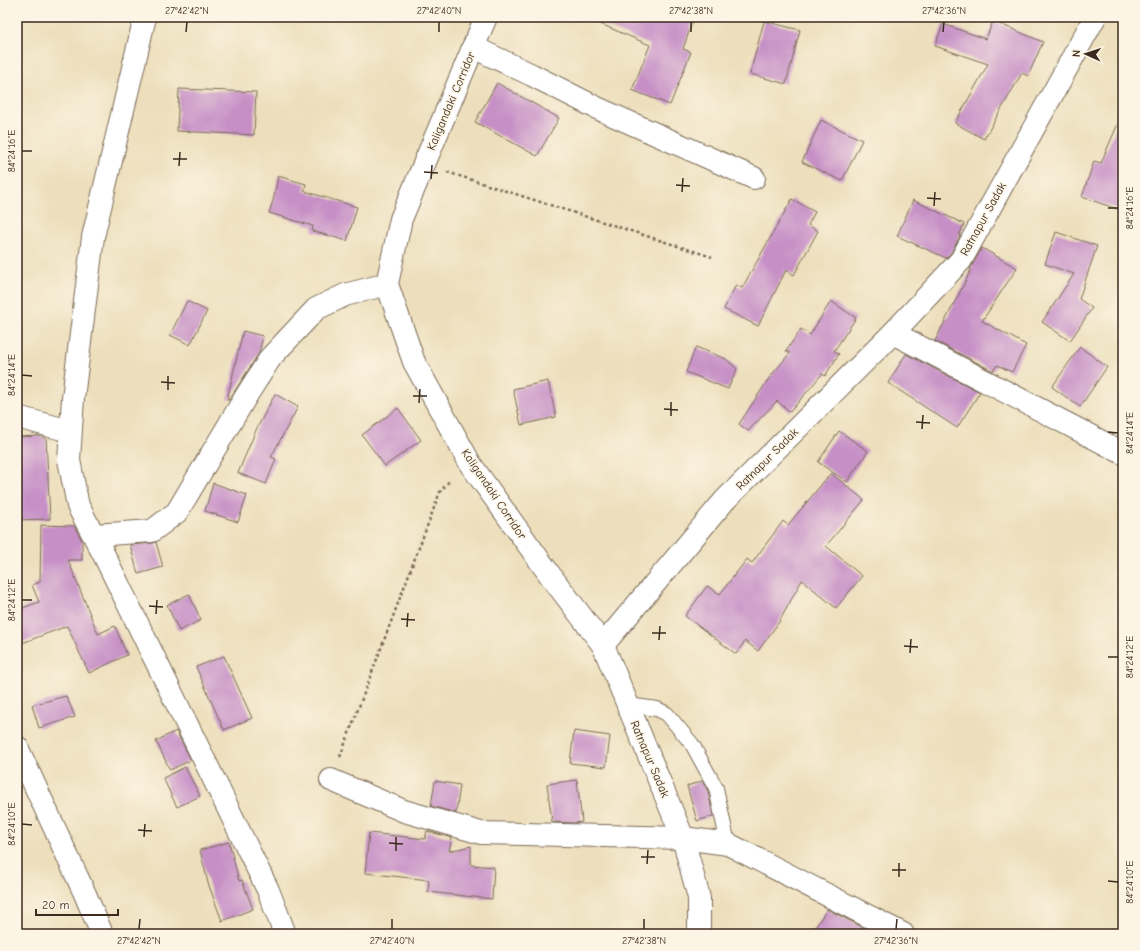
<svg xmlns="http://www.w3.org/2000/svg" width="1140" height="951" font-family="'Comic Neue',sans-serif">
  <rect width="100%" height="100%" fill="#fcf5e5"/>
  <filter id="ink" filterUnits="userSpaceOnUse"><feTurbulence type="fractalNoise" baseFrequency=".025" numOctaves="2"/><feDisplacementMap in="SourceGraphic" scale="8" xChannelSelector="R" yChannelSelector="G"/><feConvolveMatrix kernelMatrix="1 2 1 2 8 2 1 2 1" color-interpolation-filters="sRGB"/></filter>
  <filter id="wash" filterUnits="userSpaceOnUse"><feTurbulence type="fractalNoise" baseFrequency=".012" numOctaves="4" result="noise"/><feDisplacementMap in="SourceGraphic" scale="16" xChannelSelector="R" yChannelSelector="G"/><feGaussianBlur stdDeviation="0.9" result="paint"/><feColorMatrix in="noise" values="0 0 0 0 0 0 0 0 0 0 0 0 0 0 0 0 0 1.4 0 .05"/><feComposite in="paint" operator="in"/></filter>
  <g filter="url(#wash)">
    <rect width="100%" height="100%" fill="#eddfbc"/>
    <g id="blocks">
      <g fill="#c68fc6">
        <polygon points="584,17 694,17 683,49 691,52 670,105 632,90 650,45"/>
        <polygon points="764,21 800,30 786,84 750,74"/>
        <polygon points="993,21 1043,42 1028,76 1022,73 984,139 955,123 988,64 935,46 943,24 986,39"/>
        <polygon points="497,83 559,118 537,156 475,122"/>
        <polygon points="179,89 256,92 254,135 177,131"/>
        <polygon points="1123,112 1123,211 1082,197 1094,161 1101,163"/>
        <polygon points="821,120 862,140 842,181 802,162"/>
        <polygon points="278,176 306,184 304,191 357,207 347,241 312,231 313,226 269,213 274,197"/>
        <polygon points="792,199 815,212 808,225 818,231 794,275 786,270 758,326 724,309 736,285 742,288"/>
        <polygon points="913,200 964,224 959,236 960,236 951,253 946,258 897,236"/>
        <polygon points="1056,232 1097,246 1079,299 1092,308 1070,341 1042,322 1074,274 1045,264"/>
        <polygon points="982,248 1017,268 982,321 1026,345 1012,372 997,365 993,371 935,341 971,270 970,269"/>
        <polygon points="187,301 207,311 190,345 170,335"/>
        <polygon points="831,301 856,318 834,351 839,354 825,376 822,374 790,412 777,401 748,431 739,424 770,377 790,353 786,351 801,329 810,335"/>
        <polygon points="243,331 263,336 259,353 229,400 227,400"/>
        <polygon points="696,347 726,359 737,369 728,389 686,372"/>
        <polygon points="1080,347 1107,367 1080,407 1052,387"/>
        <polygon points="906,354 980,392 957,428 888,383"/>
        <polygon points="548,381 556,417 521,425 513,389"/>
        <polygon points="275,394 298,407 271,457 276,459 266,484 238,473 256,430"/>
        <polygon points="398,408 421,440 385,466 362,435"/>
        <polygon points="839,431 868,451 847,482 818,462"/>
        <polygon points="39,436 46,438 50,519 17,520 17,437"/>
        <polygon points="831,473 864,500 826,546 862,576 836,608 802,580 779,622 758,651 745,641 736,654 685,616 707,586 720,594 747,559 752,563 783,521 788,525"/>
        <polygon points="213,483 247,495 238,522 205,511"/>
        <polygon points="41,525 74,526 82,540 82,560 68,560 98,634 115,626 127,655 89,673 67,626 17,645 17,610 39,602 32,585 40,582"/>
        <polygon points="156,542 163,567 138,574 130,545 153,543"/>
        <polygon points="189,594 201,620 179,631 167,605"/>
        <polygon points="224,656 252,718 224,730 196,667"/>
        <polygon points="66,696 75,717 39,728 32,705"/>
        <polygon points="176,731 191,760 170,770 156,741"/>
        <polygon points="574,731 610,736 606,767 570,763"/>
        <polygon points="185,767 200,796 177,807 163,778"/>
        <polygon points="577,780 582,822 574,823 552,822 547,784"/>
        <polygon points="435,781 460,785 456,813 431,806"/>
        <polygon points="702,781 708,791 713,816 697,821 687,786"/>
        <polygon points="427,831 452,838 449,851 471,846 471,865 494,867 492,899 428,892 429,880 365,873 369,833 425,839"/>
        <polygon points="229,842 239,881 242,880 253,909 222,921 208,883 200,850"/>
        <polygon points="827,909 862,927 874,934 811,934"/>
      </g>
    </g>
  </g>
  <g filter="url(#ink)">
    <use href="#blocks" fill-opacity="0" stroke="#796955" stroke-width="1"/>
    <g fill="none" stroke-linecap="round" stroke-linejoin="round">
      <defs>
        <polyline id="service" points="628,705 657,709 667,714 692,744 716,788 728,844"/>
        <g id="minor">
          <polyline points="145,17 93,237 73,398 69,460 78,506 102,551 268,890 285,934"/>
          <polyline points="486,17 401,219 387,284 414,362 471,465 550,575 603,645"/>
          <polyline points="473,47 532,75 597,108 754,178"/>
          <polyline points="893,333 1123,453"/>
          <polyline points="17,417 70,431"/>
          <polyline points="94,535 152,531 177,512 248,393 271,357 316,309 345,295 387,284"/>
          <polyline points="17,747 85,894 102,934"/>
          <polyline points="331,780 404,811 481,833 683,838 728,844 903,934"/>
        </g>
        <polyline id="secondary" points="699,934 699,898 683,838 603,645 725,500 893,333 961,260 1095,17"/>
      </defs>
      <use href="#service" stroke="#796955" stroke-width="16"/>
      <use href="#minor" stroke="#796955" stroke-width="24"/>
      <use href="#secondary" stroke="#796955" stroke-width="24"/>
      <g stroke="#796955" stroke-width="2.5" stroke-dasharray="3 3" stroke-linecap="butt">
        <polyline points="447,172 712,257"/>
        <polyline points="340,757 440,492 450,480"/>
      </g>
      <use href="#service" stroke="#fff" stroke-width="14"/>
      <use href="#minor" stroke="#fff" stroke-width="22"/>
      <use href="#secondary" stroke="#fff" stroke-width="22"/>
    </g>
  </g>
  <path fill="none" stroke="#3b2a1e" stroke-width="1.5" d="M186 32 187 22M439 32V22M691 32V22M943 32 944 22M22 151H32M173 159H187M179 166 180 152M424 172 438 173M431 179 432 165M676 185 690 186M682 192 683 178M927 198 941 199M934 206 935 192M1108 208H1118M22 375 32 376M161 382 175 383M168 390V376M413 396H427M419 403 420 389M664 409 678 410M671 416V402M916 422 930 423M922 429 923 415M1108 432 1118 433M22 600H32M149 606 163 607M156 614 157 600M401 619 415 620M407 627 408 613M652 633H666M659 640 660 626M904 646 918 647M910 653 911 639M1108 657H1118M22 824 32 825M138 830 152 831M144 837 145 824M389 843 403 844M396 851V837M641 857H655M647 864 648 850M892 870H906M899 877V863M1108 881 1118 882M139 929 140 919M392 929V919M644 929V919M896 929 897 919"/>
  <g text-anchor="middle" stroke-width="3" stroke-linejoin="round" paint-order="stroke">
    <g font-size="12" fill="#3b2a1e" stroke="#fcf5e5">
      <text transform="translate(451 101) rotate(-67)" y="4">Kaligandaki Corridor</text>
      <text transform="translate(983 219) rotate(-61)" y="4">Ratnapur Sadak</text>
      <text transform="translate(767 459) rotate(-45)" y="4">Ratnapur Sadak</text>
      <text transform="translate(494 494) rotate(56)" y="4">Kaligandaki Corridor</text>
      <text transform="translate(650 759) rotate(67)" y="4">Ratnapur Sadak</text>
    </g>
  </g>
  <rect width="1140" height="951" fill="none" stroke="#fcf5e5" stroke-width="44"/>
  <g transform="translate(1086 54) rotate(273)" stroke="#fcf5e5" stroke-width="3" paint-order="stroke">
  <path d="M0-3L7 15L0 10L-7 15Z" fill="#3b2a1e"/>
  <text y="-6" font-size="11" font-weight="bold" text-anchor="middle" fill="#3b2a1e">N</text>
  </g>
  <path d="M36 909v6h82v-6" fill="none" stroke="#3b2a1e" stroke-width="2"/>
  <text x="42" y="909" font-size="12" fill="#3b2a1e" stroke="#fcf5e5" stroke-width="3" paint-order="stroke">20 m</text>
  <rect x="22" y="22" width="1096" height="907" fill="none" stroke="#3b2a1e" stroke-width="1.5"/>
  <g font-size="10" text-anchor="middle" fill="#3b2a1e">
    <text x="187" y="14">27°42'42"N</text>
    <text x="439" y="14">27°42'40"N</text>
    <text x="691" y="14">27°42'38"N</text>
    <text x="944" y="14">27°42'36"N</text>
    <text transform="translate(11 151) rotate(-90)" y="4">84°24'16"E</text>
    <text transform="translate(1129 208) rotate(-90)" y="4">84°24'16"E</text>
    <text transform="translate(11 375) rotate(-90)" y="4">84°24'14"E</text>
    <text transform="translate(1129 433) rotate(-90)" y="4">84°24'14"E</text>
    <text transform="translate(11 600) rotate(-90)" y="4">84°24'12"E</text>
    <text transform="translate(1129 657) rotate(-90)" y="4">84°24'12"E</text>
    <text transform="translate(11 824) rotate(-90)" y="4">84°24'10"E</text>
    <text transform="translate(1129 882) rotate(-90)" y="4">84°24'10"E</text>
    <text x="139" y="944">27°42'42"N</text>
    <text x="392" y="944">27°42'40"N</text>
    <text x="644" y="944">27°42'38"N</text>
    <text x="896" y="944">27°42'36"N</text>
  </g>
</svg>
